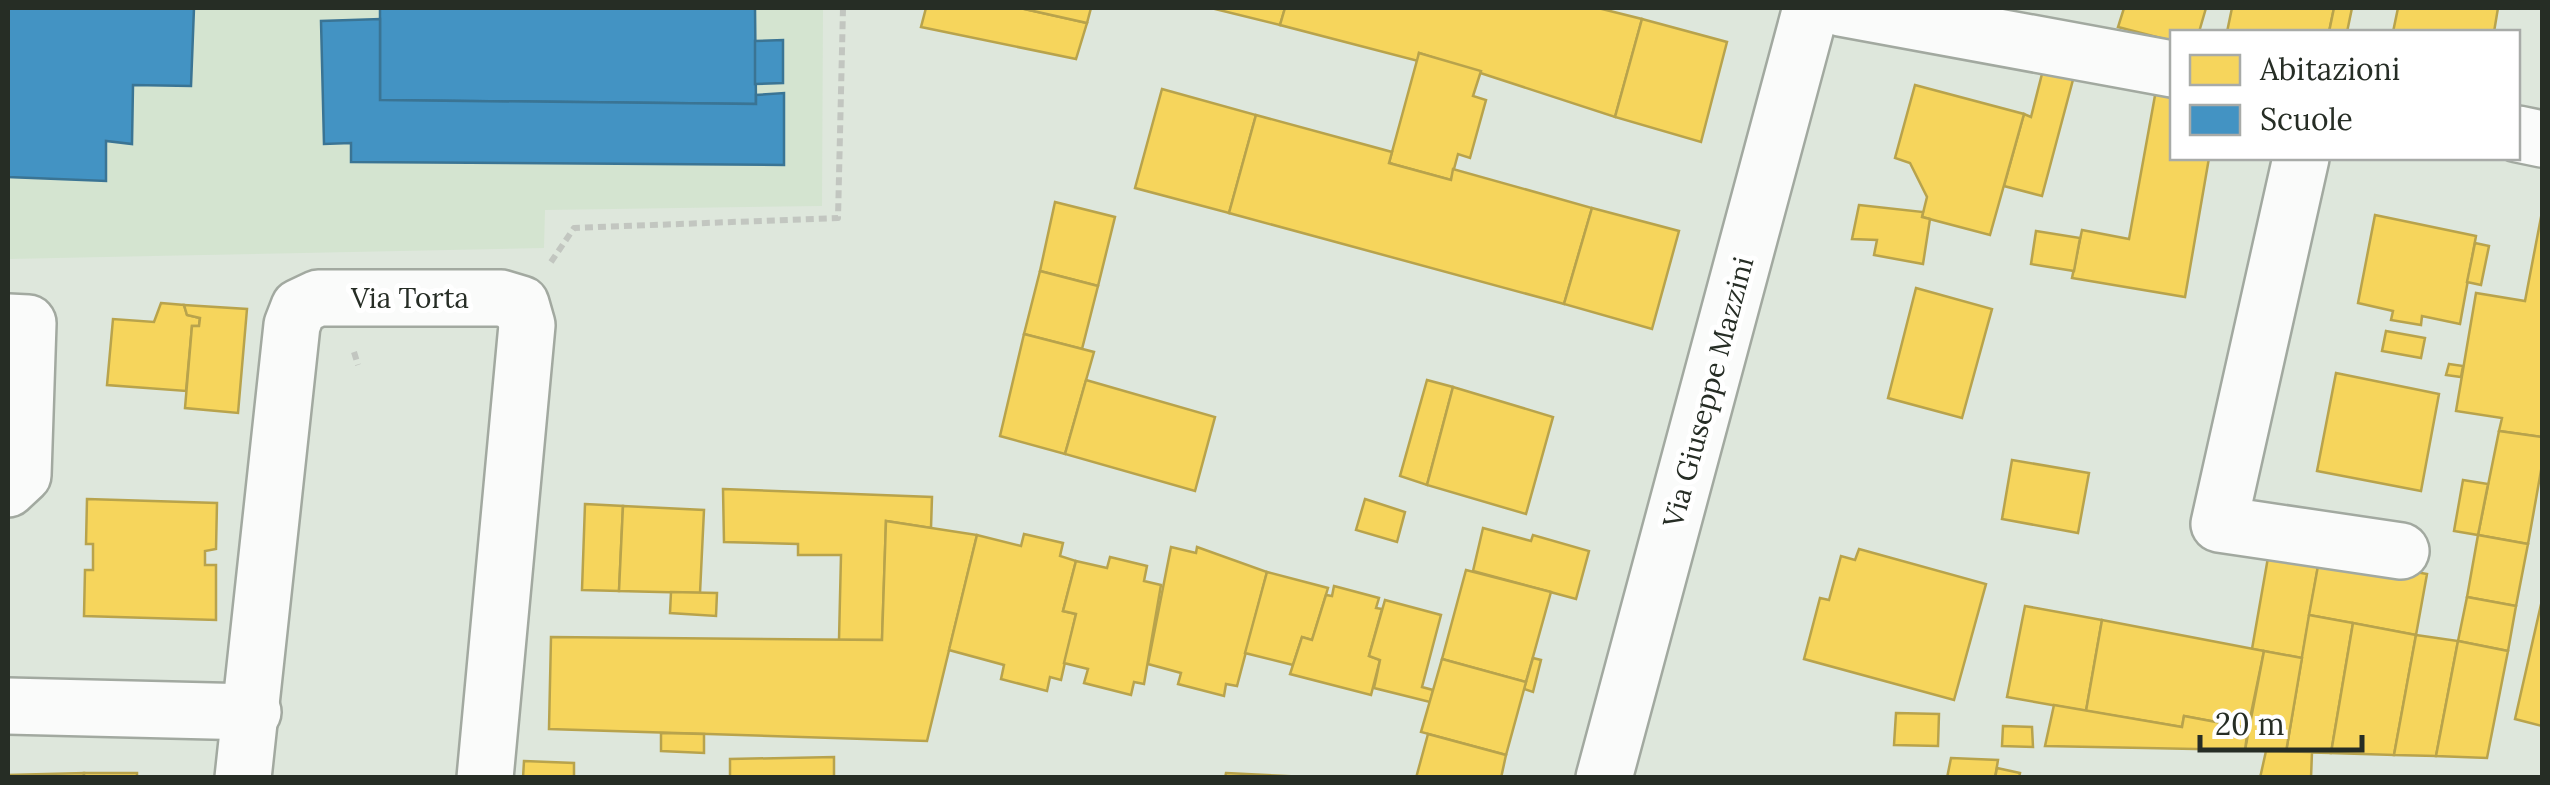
<svg xmlns="http://www.w3.org/2000/svg" width="2550" height="785" font-family="Lora,serif">
  <rect width="100%" height="100%" fill="#dee7dc"/>
  <polygon fill="#d4e4d0" points="8,8 823,8 822,206 545,210 544,248 8,259"/>
  <g fill="#f6d55c" stroke="#b8a34c" stroke-width="2.5">
    <polygon points="926,8 1020,8 1087,23 1076,59 921,27"/>
    <polygon points="1020,8 1091,8 1087,23"/>
    <polygon points="1211,8 1285,8 1280,25"/>
    <polygon points="1285,8 1598,8 1642,19 1615,117 1419,53 1418,61 1280,25"/>
    <polygon points="2124,8 2206,8 2199,32 2172,32 2172,41 2118,27"/>
    <polygon points="2232,8 2334,8 2329,32 2227,32"/>
    <polygon points="2334,8 2352,8 2347,32 2329,32"/>
    <polygon points="2398,8 2498,8 2494,32 2393,32"/>
    <polygon points="1642,19 1727,42 1701,142 1615,117"/>
    <polygon points="1419,53 1481,71 1473,96 1486,100 1470,158 1458,154 1451,180 1389,163"/>
    <polygon points="2043,70 2074,76 2042,196 2004,186 2024,114 2031,117"/>
    <polygon points="1915,85 2024,114 1990,235 1922,217 1927,197 1910,163 1895,158"/>
    <polygon points="1162,89 1256,115 1229,213 1135,188"/>
    <polygon points="2156,90 2172,92 2172,158 2209,158 2185,297 2072,278 2082,230 2129,239"/>
    <polygon points="1256,115 1392,152 1389,163 1451,180 1453,169 1592,208 1564,304 1229,213"/>
    <polygon points="1055,202 1115,217 1098,286 1040,271"/>
    <polygon points="1859,205 1923,212 1922,217 1930,219 1923,264 1874,255 1877,240 1852,239"/>
    <polygon points="1592,208 1679,231 1652,329 1564,304"/>
    <polygon points="2542,212 2542,437 2499,431 2502,418 2456,411 2476,293 2525,301"/>
    <polygon points="2375,215 2476,236 2460,324 2422,316 2421,325 2391,320 2393,311 2358,303"/>
    <polygon points="2036,231 2080,238 2074,271 2031,264"/>
    <polygon points="2475,243 2489,246 2481,285 2467,282"/>
    <polygon points="1040,271 1098,286 1082,349 1024,334"/>
    <polygon points="1916,288 1992,309 1962,418 1888,398"/>
    <polygon points="161,303 184,305 187,315 200,318 199,326 192,326 186,391 107,385 113,319 154,322"/>
    <polygon points="184,305 247,309 238,413 185,408 192,326 199,326 200,318 187,315"/>
    <polygon points="2386,331 2425,338 2421,358 2382,351"/>
    <polygon points="1024,334 1094,352 1065,454 1000,436"/>
    <polygon points="2449,364 2463,366 2461,377 2446,375"/>
    <polygon points="2336,373 2439,394 2421,491 2317,471"/>
    <polygon points="1086,380 1215,417 1195,491 1065,454"/>
    <polygon points="1427,380 1453,387 1427,485 1400,476"/>
    <polygon points="1453,387 1553,417 1526,514 1427,485"/>
    <polygon points="2499,431 2542,437 2542,465 2528,544 2478,535"/>
    <polygon points="2012,460 2089,473 2078,533 2002,519"/>
    <polygon points="2463,480 2488,484 2478,535 2454,531"/>
    <polygon points="723,489 932,497 931,528 886,521 882,640 839,640 841,555 798,555 798,544 724,542"/>
    <polygon points="87,499 217,503 216,549 205,551 205,565 216,565 216,620 84,616 85,570 93,570 93,544 86,544"/>
    <polygon points="1365,499 1405,512 1397,542 1356,530"/>
    <polygon points="585,504 623,506 619,591 582,590"/>
    <polygon points="623,506 704,510 700,593 619,591"/>
    <polygon points="886,521 977,535 927,741 549,729 551,637 882,640"/>
    <polygon points="1483,528 1531,541 1533,535 1589,551 1576,599 1473,571"/>
    <polygon points="1024,534 1063,543 1060,556 1076,561 1063,611 1076,614 1061,680 1050,677 1047,691 1001,679 1004,665 949,650 977,535 1021,546"/>
    <polygon points="2478,535 2528,544 2516,606 2467,597"/>
    <polygon points="2270,546 2320,555 2302,658 2252,649"/>
    <polygon points="1171,547 1196,553 1197,547 1267,572 1237,686 1226,684 1224,696 1178,684 1181,673 1148,664"/>
    <polygon points="1859,549 1986,584 1954,700 1804,659 1820,598 1829,600 1841,556 1855,560"/>
    <polygon points="2320,555 2427,574 2416,635 2309,615"/>
    <polygon points="1110,557 1147,566 1144,581 1161,585 1144,684 1134,682 1131,695 1084,683 1088,669 1064,663 1076,614 1063,611 1076,561 1107,568"/>
    <polygon points="1466,570 1551,592 1526,682 1442,659"/>
    <polygon points="1267,572 1328,588 1312,640 1302,637 1293,665 1245,653"/>
    <polygon points="1334,586 1379,598 1376,608 1382,609 1369,656 1380,660 1371,695 1290,674 1302,637 1312,640 1326,595 1332,596"/>
    <polygon points="671,592 717,593 716,616 670,613"/>
    <polygon points="2467,597 2516,606 2508,651 2458,641"/>
    <polygon points="1385,600 1441,615 1422,687 1433,690 1430,702 1374,688 1380,660 1369,656"/>
    <polygon points="2542,600 2542,726 2515,719"/>
    <polygon points="2025,606 2102,620 2086,711 2007,697"/>
    <polygon points="2309,615 2353,623 2331,753 2286,752"/>
    <polygon points="2102,620 2264,651 2248,728 2184,716 2182,727 2086,711"/>
    <polygon points="2353,623 2416,635 2394,755 2331,753"/>
    <polygon points="2416,635 2458,641 2436,756 2394,755"/>
    <polygon points="2458,641 2508,651 2487,758 2436,756"/>
    <polygon points="2264,651 2302,658 2286,752 2245,750"/>
    <polygon points="1533,658 1541,660 1533,692 1524,689"/>
    <polygon points="1442,659 1526,682 1506,755 1421,732"/>
    <polygon points="2054,705 2182,727 2184,716 2248,728 2245,750 2045,746"/>
    <polygon points="1896,713 1939,714 1938,746 1894,745"/>
    <polygon points="2003,726 2032,727 2033,747 2002,746"/>
    <polygon points="661,733 704,734 704,753 661,751"/>
    <polygon points="1428,734 1506,755 1501,778 1416,778"/>
    <polygon points="2266,751 2312,752 2311,778 2260,778"/>
    <polygon points="834,757 834,778 730,778 730,759"/>
    <polygon points="1951,758 1998,760 1995,778 1947,778"/>
    <polygon points="524,761 574,763 574,778 523,778"/>
    <polygon points="1997,768 2020,773 2019,778 1995,778"/>
    <polygon points="84,773 84,778 8,778 8,775"/>
    <rect x="84" y="773" width="53" height="5"/>
    <polygon points="1226,773 1328,778 1225,778"/>
  </g>
  <g fill="#4393c3" stroke="#3a7494" stroke-width="2.5">
    <polygon points="8,8 194,8 191,86 133,85 132,144 106,141 106,181 8,177"/>
    <polygon points="380,8 755,8 756,104 380,100"/>
    <polygon points="380,19 380,100 756,104 756,95 784,93 784,165 351,162 351,143 324,144 321,21"/>
    <polygon points="783,40 783,83 755,84 755,41"/>
  </g>
  <g fill="none" stroke-linecap="round" stroke-linejoin="round">
    <defs>
      <g id="minor">
        <polyline points="1840,8 2172,69"/>
        <polyline points="2518,134 2542,139"/>
        <polyline points="2301,158 2219,524 2401,551"/>
        <polyline points="8,322 28,323 23,475 8,489"/>
        <polyline points="8,706 253,712"/>
        <polyline points="243,778 292,325 299,307 318,298 501,298 521,304 527,325 485,778"/>
        <polyline points="1604,778 1811,8"/>
      </g>
    </defs>
    <use href="#minor" stroke="#a2a9a0" stroke-width="60"/>
    <g stroke="#c2c6c0" stroke-width="6" stroke-dasharray="8 5" stroke-linecap="butt">
      <polyline points="551,262 574,228 838,218 843,8"/>
      <polyline points="354,352 358,365"/>
    </g>
    <use href="#minor" stroke="#fafbfa" stroke-width="55"/>
  </g>
  <g text-anchor="middle" stroke-width="10" stroke-linejoin="round" paint-order="stroke">
    <g font-size="28" fill="#262d25" stroke="#fff">
      <text x="410" y="308">Via Torta</text>
      <text transform="translate(1708 392) rotate(-75)" y="10">Via Giuseppe Mazzini</text>
    </g>
  </g>
  <rect width="2550" height="785" fill="none" stroke="#262d25" stroke-width="20"/>
  <rect x="2170" y="30" width="350" height="130" fill="#ffffff" stroke="#a8aba8" stroke-width="2.5"/>
  <rect x="2190" y="55" width="50" height="30" fill="#f6d55c" stroke="#a8aba8" stroke-width="2.5"/>
  <text x="2260" y="80" font-size="30" fill="#262d25">Abitazioni</text>
  <rect x="2190" y="105" width="50" height="30" fill="#4393c3" stroke="#a8aba8" stroke-width="2.5"/>
  <text x="2260" y="130" font-size="30" fill="#262d25">Scuole</text>
  <path d="M2200 735v15h162v-15" fill="none" stroke="#262d25" stroke-width="5"/>
  <text x="2215" y="735" font-size="30" fill="#262d25" stroke="#ffffff" stroke-width="8" paint-order="stroke">20 m</text>
</svg>
